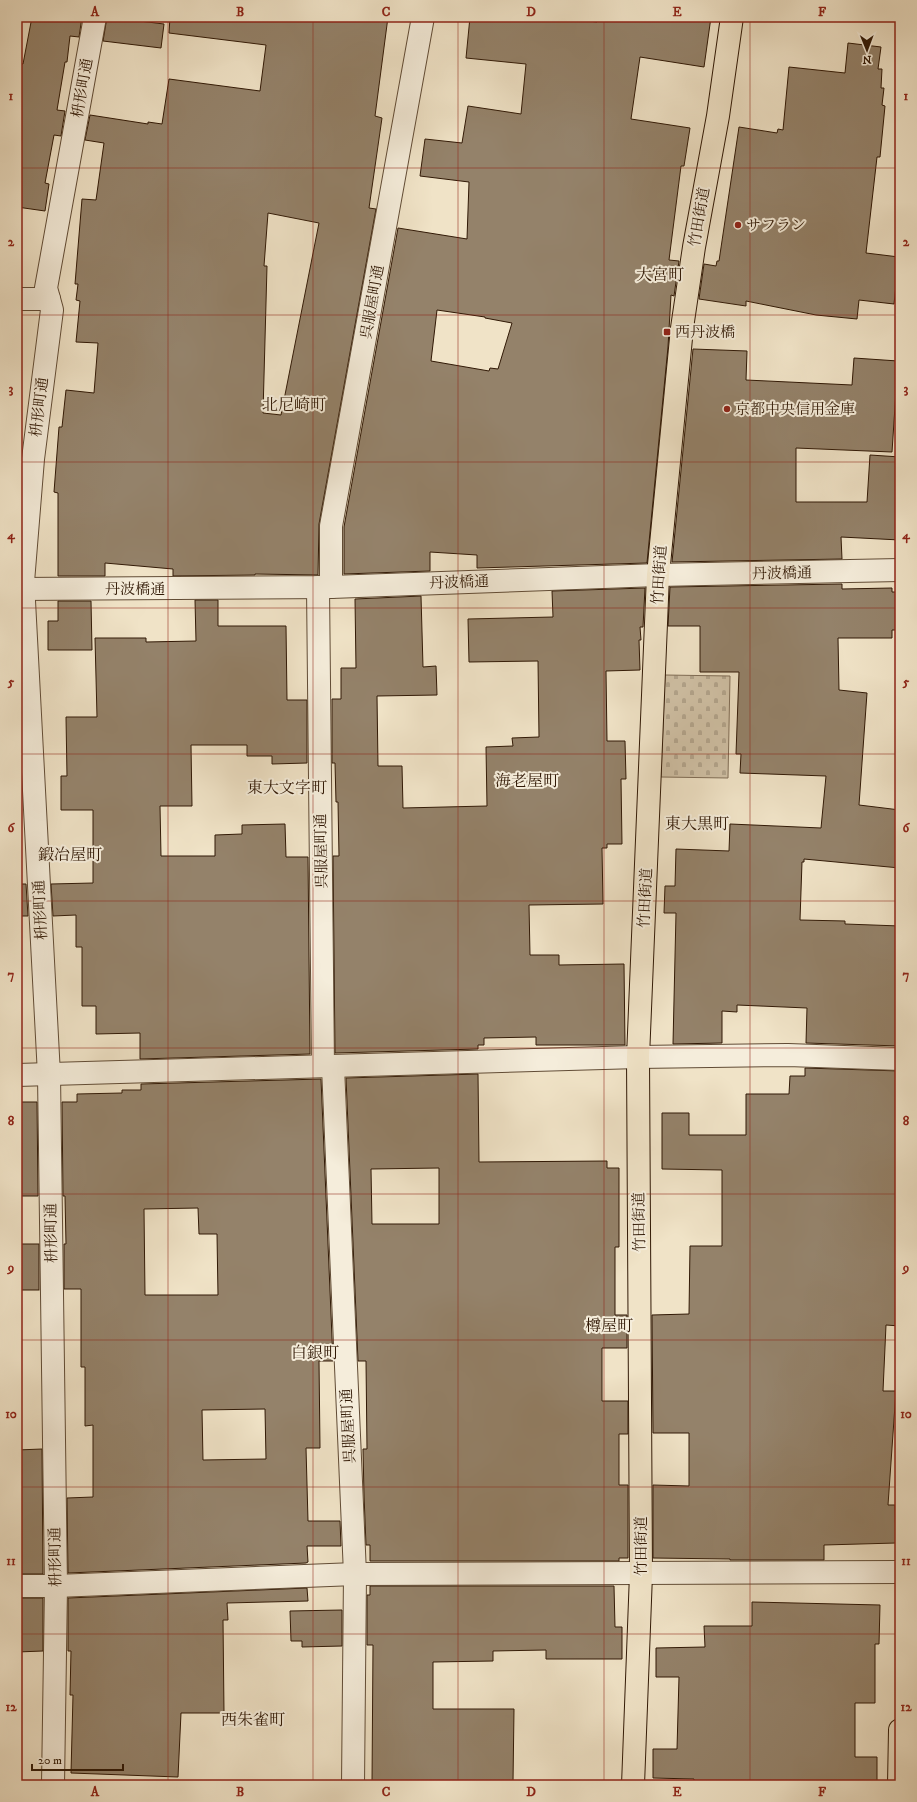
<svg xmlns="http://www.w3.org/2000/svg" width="917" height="1802" font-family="'IM FELL DW Pica','Noto Serif JP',serif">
  <defs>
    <pattern id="cemetery-stones" width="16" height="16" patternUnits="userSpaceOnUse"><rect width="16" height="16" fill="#d0c1a6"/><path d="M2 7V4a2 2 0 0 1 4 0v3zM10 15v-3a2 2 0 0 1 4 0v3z" fill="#b3a58d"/></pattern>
  </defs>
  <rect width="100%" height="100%" fill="#f0e3c7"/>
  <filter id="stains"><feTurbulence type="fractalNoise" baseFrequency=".005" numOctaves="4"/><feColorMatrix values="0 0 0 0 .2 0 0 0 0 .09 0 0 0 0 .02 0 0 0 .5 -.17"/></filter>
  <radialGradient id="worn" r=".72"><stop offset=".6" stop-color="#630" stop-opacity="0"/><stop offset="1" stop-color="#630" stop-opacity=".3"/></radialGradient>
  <polygon fill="url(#cemetery-stones)" stroke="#806d56" points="665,675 730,676 728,778 661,777"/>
  <g fill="#94826a" stroke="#311906" fill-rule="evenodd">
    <polygon points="32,17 82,17 79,37 70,36 67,62 65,62 57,110 65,111 61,136 54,135 45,183 49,184 45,211 17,207 17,63 23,64"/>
    <polygon points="107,17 164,24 161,48 103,41"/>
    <path d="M170 17H388L375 116 382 118 369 208 376 209 319 524 318 575 255 574V575L173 576V569L105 563V576H58V493L54 492 59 427H62L66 390 94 393 98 343 76 342 80 301 76 300 78 284H75L82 199 96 200 104 143 85 140 90 115 148 124V122L162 124 169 79 260 91 266 45 169 33ZM268 213 319 223 281 415 263 413 267 266H264Z"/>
    <path d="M470 17H551L597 22 598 17H711L704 67 640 57 631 119 690 128 684 166H681L669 260 679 261 674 296 671 295 668 347 647 563 477 568V555L430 552V571L344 574V527L398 228 467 239 469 182 420 176 425 139 462 143 468 106 521 114 526 64 466 58ZM437 310 485 317V318L512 323 498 369 490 368 489 371 431 361Z"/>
    <polygon points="848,43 881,47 878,69 882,69 881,88 884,88 882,105 885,106 880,157 877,157 866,253 899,257 894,304 859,300 857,319 816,315 746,301 746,306 699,299 704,264 716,266 717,261 719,261 739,127 777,133 778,129 783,130 789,67 845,73"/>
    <polygon points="693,349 747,351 746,380 852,385 854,358 898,361 892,452 796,448 796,502 867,502 870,455 900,457 900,540 841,537 842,559 672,562"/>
    <polygon points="842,584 842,589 892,588 892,592 899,592 900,630 892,630 892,638 838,638 839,690 867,693 859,805 900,810 900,868 804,859 804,862 802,862 800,920 845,921 845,924 900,926 900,1046 806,1043 807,1008 737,1005 737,1012 722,1011 722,1043 673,1044 676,913 664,913 665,886 675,886 676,849 729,851 730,824 821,828 826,776 740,773 741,754 736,754 739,672 700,672 700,626 668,626 670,587"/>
    <polygon points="645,588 643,627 640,627 641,640 639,640 640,670 606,671 607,741 625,741 626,779 621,779 622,844 607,844 607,848 602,848 603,904 529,905 530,955 559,955 559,965 624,964 625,1045 536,1045 536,1037 484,1038 484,1045 478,1045 478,1049 335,1053 333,856 339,856 338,802 336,802 335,763 332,763 332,699 341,699 341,668 356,668 355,599 421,596 423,667 436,666 437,695 377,696 378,766 402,766 403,808 487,806 486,747 513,746 512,738 539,737 538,661 469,662 468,619 553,617 552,591"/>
    <polygon points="195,600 218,600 218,626 286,626 287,700 307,700 307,763 272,764 272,756 247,756 247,745 191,745 192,806 160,806 161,856 215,856 215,835 242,834 242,825 285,824 286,857 308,857 310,1054 140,1059 140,1033 96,1034 96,1006 82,1006 82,947 76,947 76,915 53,916 51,884 93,883 93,810 61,810 61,776 67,776 66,717 97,717 95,638 146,638 146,642 196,641"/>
    <polygon points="58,601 91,601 92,650 48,650 48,621 58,621"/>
    <polygon points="17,884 26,884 28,916 17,916"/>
    <polygon points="805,1068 900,1071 900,1185 899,1185 900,1326 886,1325 883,1391 896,1391 888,1505 895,1505 896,1543 824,1545 824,1560 730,1560 730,1559 653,1558 653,1485 689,1486 689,1433 653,1433 652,1315 689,1314 690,1246 722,1246 722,1170 662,1169 662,1113 689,1113 689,1135 746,1135 746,1094 789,1094 790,1076 805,1076"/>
    <path d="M478 1074 479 1162 607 1161V1168H619V1247H615V1315H627V1348H602V1401H628V1434H619V1485H628V1558H619V1561H370V1545H366L364 1495 363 1449H367L366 1361H358L346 1078ZM439 1168V1224H372L371 1169Z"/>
    <path d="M321 1079 333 1361H319L320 1448H306L308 1521H340L341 1546H307L308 1562 306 1563 68 1573 67 1498 93 1497V1425L85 1426V1367H81V1289H64V1244H66L65 1196H63L62 1102H77V1094L122 1093V1090H141V1084ZM198 1208 199 1234H217L218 1295H145L144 1209ZM265 1409 266 1459 203 1460 202 1410Z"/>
    <polygon points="17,1102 37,1102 38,1196 17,1196"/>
    <rect x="17" y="1244" width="22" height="46"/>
    <polygon points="42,1449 43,1574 17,1574 17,1450"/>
    <polygon points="370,1586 614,1586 615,1627 622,1627 622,1659 546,1659 546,1650 493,1651 493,1661 433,1662 433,1709 514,1709 513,1783 411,1782 411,1784 372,1785 373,1645 367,1645 367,1595 370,1595"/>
    <polygon points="307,1588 308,1601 227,1603 228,1620 223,1620 224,1713 181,1713 178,1777 71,1773 73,1695 70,1695 71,1651 68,1651 68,1598"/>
    <polygon points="17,1598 43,1598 43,1651 17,1652"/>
    <polygon points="752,1602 880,1605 879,1644 875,1644 875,1703 855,1703 855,1757 877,1757 877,1785 694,1785 694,1779 653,1778 653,1749 677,1749 679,1677 656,1677 656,1648 705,1647 704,1626 752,1626"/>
    <polygon points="342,1610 342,1646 302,1647 302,1641 291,1641 290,1611"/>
  </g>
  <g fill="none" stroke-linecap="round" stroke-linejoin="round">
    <defs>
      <g id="minor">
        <polyline points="17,299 49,299"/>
        <polyline points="318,587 323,1066"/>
        <polyline points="331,587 331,526 423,17"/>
        <polyline points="17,589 331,587 658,575 900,570"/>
        <polyline points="333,1067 355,1574 353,1785"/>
        <polyline points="17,1075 638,1057 788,1055 900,1059"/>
        <polyline points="17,1586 56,1586 355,1574 900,1572"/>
        <polyline points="53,1785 56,1586 49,1075 23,582 33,459 52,310 46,288 95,17"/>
      </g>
      <g id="major">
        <polyline points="633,1785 641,1574 638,1057 658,575 682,328 694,247 718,116 732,17"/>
        <polyline points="899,1785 900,1730"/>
      </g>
    </defs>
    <use href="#minor" stroke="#614c36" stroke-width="24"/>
    <use href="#major" stroke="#311906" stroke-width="24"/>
    <use href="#minor" stroke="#f5eddb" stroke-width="22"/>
    <use href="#major" stroke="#f0e3c7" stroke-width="22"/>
  </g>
  <path fill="none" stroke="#8f2418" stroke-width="1" stroke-opacity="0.55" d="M168 17V1785M313 17V1785M458 17V1785M604 17V1785M750 17V1785M17 168H900M17 315H900M17 462H900M17 608H900M17 754H900M17 901H900M17 1048H900M17 1194H900M17 1340H900M17 1487H900M17 1634H900"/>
  <g fill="#8f2418" stroke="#f5eddb" stroke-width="1.5">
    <circle cx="738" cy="225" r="4"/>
    <rect x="663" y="328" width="8" height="8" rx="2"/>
    <circle cx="727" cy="409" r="4"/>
  </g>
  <g text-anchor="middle" stroke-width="4" stroke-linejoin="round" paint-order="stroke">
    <g font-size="15" fill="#311906" stroke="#f5eddb">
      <text transform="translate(82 88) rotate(-80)" y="5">枡形町通</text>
      <text transform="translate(699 217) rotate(-80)" y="5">竹田街道</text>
      <text transform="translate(372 302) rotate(-80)" y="5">呉服屋町通</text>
      <text transform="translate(39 407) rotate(-83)" y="5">枡形町通</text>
      <text transform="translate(782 573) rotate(-1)" y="5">丹波橋通</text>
      <text transform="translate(659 575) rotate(-86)" y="5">竹田街道</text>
      <text transform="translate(459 582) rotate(-2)" y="5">丹波橋通</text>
      <text x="135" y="594">丹波橋通</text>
      <text transform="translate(321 851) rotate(-91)" y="5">呉服屋町通</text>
      <text transform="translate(645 898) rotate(-87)" y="5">竹田街道</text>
      <text transform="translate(40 910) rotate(-93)" y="5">枡形町通</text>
      <text transform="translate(639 1222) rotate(-91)" y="5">竹田街道</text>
      <text transform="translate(51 1233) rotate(-91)" y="5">枡形町通</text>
      <text transform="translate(348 1426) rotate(-93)" y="5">呉服屋町通</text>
      <text transform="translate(641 1546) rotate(-90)" y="5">竹田街道</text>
      <text transform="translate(55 1557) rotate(-91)" y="5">枡形町通</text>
    </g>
    <g font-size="15" fill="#311906" stroke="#f5eddb" text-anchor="start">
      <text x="746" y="230">サフラン</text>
      <text x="675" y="337">西丹波橋</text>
      <text x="735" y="414">京都中央信用金庫</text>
    </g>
    <g font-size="16" fill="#311906" stroke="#f5eddb">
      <text x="660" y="280">大宮町</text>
      <text x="294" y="410">北尼崎町</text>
      <text x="527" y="786">海老屋町</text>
      <text x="287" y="793">東大文字町</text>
      <text x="697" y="829">東大黒町</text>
      <text x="70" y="860">鍛冶屋町</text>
      <text x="609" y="1331">樽屋町</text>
      <text x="315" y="1358">白銀町</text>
      <text x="253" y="1725">西朱雀町</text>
    </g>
  </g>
  <rect width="917" height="1802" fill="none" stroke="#f0e3c7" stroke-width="44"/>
  <g transform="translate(867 50) rotate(179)" stroke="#f5eddb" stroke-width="3" paint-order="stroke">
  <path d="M0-3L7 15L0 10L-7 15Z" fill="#311906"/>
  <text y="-6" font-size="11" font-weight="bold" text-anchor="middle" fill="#311906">N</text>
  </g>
  <path d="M32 1764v6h91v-6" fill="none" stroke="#311906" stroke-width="2"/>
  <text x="38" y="1764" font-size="12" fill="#311906" stroke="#f5eddb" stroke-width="3" paint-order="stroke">20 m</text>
  <rect x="22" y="22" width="873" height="1758" fill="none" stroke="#8f2418" stroke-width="1.5"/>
  <g font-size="13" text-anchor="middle" font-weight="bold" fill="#8f2418">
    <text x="95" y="16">A</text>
    <text x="240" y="16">B</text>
    <text x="386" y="16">C</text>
    <text x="531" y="16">D</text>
    <text x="677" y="16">E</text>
    <text x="822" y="16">F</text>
    <text x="11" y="100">1</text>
    <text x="906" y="100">1</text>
    <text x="11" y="246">2</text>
    <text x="906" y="246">2</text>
    <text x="11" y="393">3</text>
    <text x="906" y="393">3</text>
    <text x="11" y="539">4</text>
    <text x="906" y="539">4</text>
    <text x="11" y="686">5</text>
    <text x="906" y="686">5</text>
    <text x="11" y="832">6</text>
    <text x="906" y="832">6</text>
    <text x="11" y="979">7</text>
    <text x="906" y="979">7</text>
    <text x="11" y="1125">8</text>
    <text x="906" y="1125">8</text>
    <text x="11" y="1272">9</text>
    <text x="906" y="1272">9</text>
    <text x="11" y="1418">10</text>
    <text x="906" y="1418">10</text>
    <text x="11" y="1565">11</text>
    <text x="906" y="1565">11</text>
    <text x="11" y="1711">12</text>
    <text x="906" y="1711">12</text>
    <text x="95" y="1796">A</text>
    <text x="240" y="1796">B</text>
    <text x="386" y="1796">C</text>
    <text x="531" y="1796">D</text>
    <text x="677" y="1796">E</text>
    <text x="822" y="1796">F</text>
  </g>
  <rect width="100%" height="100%" filter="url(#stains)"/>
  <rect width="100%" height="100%" fill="url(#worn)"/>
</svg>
